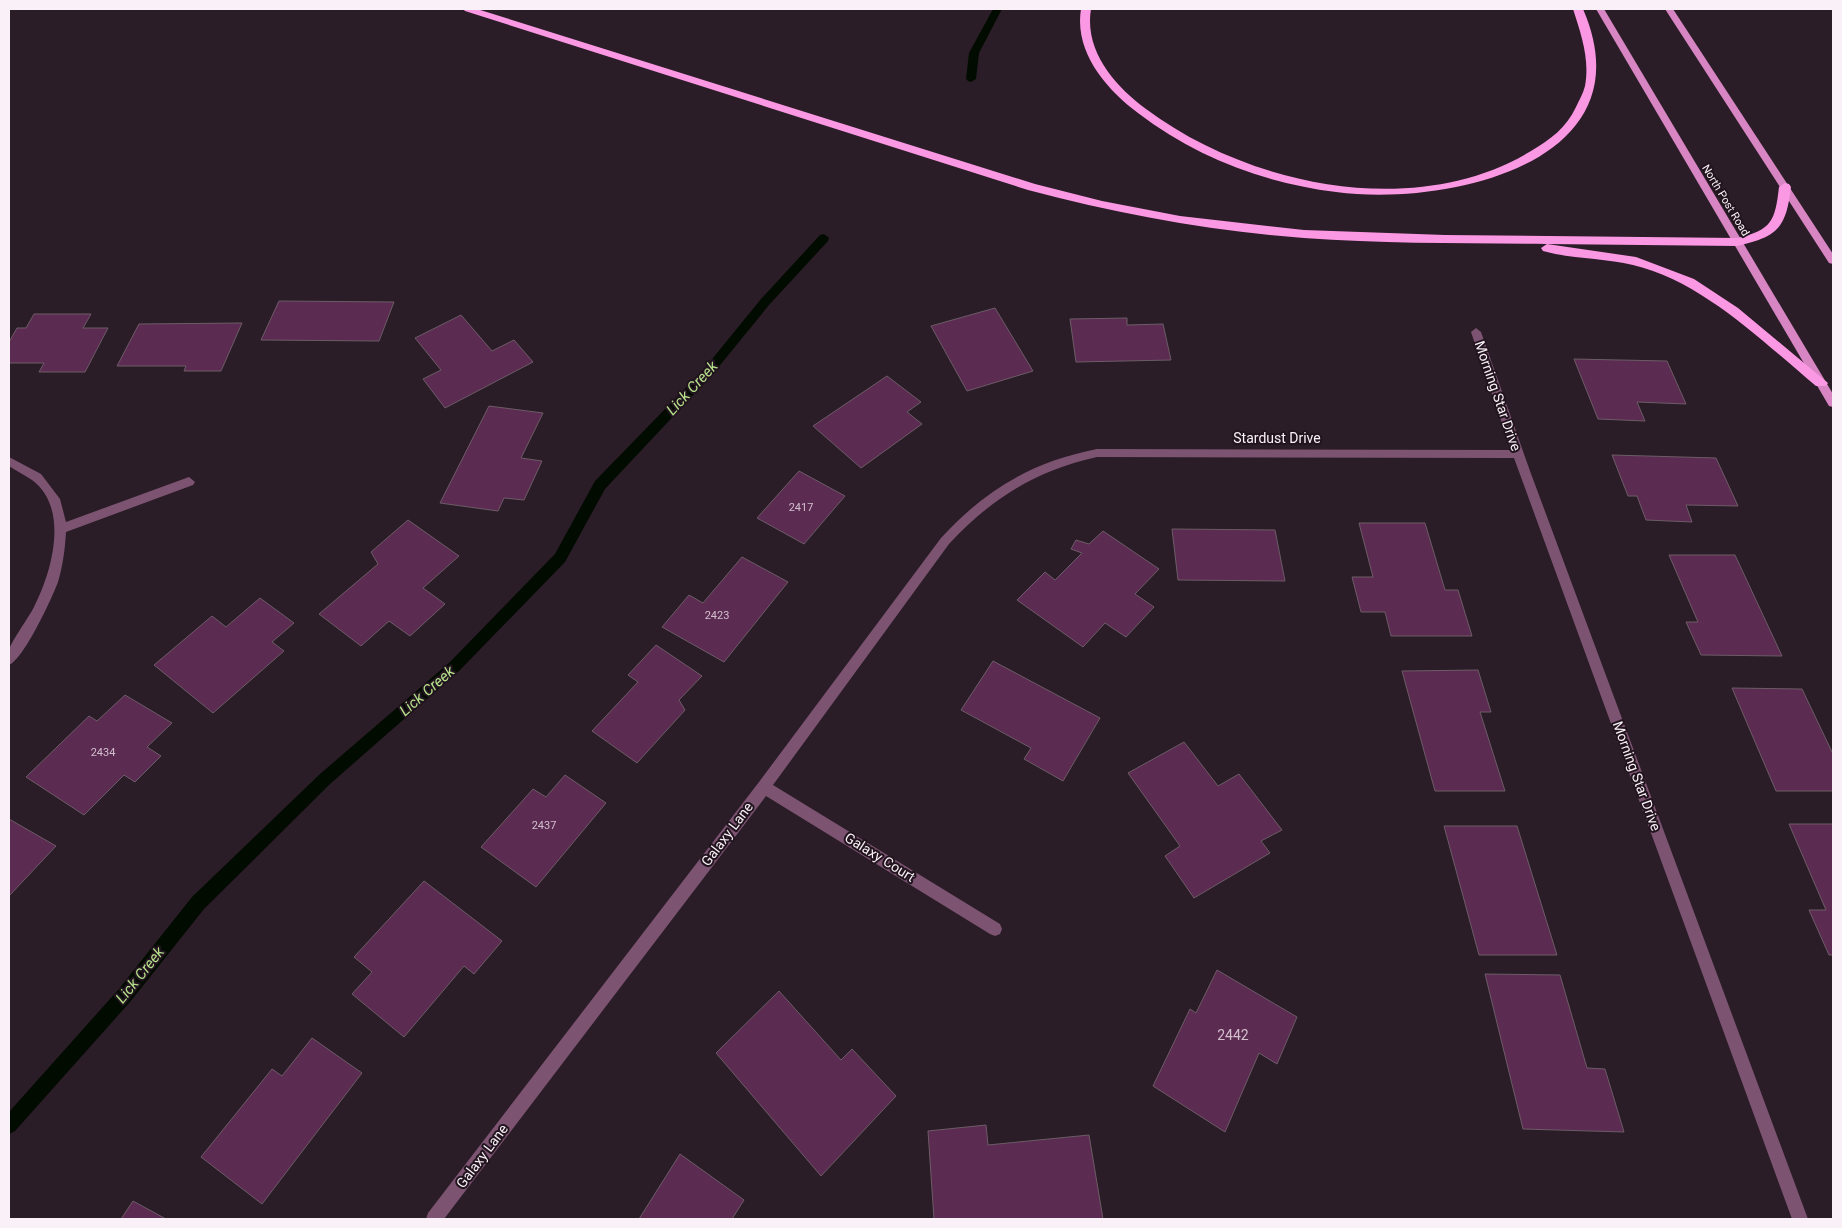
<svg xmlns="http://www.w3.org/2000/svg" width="1842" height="1228" font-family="Roboto,sans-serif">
  <rect width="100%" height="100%" fill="#2b1d27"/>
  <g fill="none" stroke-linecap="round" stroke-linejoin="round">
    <g fill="#020b00" fill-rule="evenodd">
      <polygon points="993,9 1002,9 979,53 976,79 971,82 968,81 966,79 969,53"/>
      <polygon points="824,234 829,238 828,241 769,305 712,375 605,489 565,562 460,670 330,784 204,909 130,1002 15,1131 9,1134 9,1112 118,990 192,897 320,774 450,662 555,554 595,481 704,369 761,299 820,235"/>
    </g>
  </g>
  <g fill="#5c2b51" stroke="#6c5c67">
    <polygon points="279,301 394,302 379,341 261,340"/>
    <polygon points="995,308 1033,371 967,391 931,326"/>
    <polygon points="34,314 91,314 83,328 108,328 85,372 39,372 44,363 9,363 9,342 17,328 26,328"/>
    <polygon points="461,315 492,351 514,340 533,362 445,408 423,379 441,370 415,338"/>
    <polygon points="1127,318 1127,325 1163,324 1171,360 1076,362 1070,319"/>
    <polygon points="242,323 221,371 184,371 186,366 117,366 139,324"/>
    <polygon points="1574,359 1667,361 1686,404 1637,402 1645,421 1598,419"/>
    <polygon points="887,376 921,402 907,412 922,424 861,468 813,426"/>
    <polygon points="489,406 543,413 521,458 542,461 524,500 504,498 498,511 440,503"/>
    <polygon points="1612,455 1716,458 1738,506 1686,505 1692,522 1646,520 1637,496 1628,496"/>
    <polygon points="799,471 845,496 804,544 757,518"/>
    <polygon points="408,520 459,556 423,588 445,604 410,636 389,621 361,646 319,614 378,564 371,552"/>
    <polygon points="1359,523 1425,523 1445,590 1458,590 1472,636 1391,636 1385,612 1361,612 1352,577 1373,577"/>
    <polygon points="1172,529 1275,530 1285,581 1178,580"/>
    <polygon points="1103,531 1159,569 1135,594 1154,607 1126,637 1105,623 1083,647 1017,600 1045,572 1055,580 1082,553 1071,549 1076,540 1089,544"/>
    <polygon points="1669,555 1735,555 1782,656 1701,655 1686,622 1698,622"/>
    <polygon points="742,557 788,582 724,662 662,627 689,595 703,603"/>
    <polygon points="260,598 294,623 272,642 284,651 213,713 154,665 212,616 226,627"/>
    <polygon points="656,645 702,676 679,700 685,710 637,763 592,731 638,682 628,675"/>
    <polygon points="993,661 1100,718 1063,781 1024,759 1031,748 961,710"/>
    <polygon points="1478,670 1491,712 1480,712 1505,791 1435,791 1402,671"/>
    <polygon points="1732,688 1802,689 1833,754 1833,791 1776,791"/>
    <polygon points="125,695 172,723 147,747 161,756 135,782 124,775 84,815 26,777 89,716 97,721"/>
    <polygon points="1184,742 1218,786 1239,774 1282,830 1261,841 1270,853 1194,898 1165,856 1180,846 1128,773"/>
    <polygon points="565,775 606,803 536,887 481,847 533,789 546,797"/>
    <polygon points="9,819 56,846 9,896"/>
    <polygon points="1789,824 1833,824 1833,955 1829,955 1809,910 1826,910"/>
    <polygon points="1444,826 1517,826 1557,955 1479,955"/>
    <polygon points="424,881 502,941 474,974 464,966 404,1037 352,994 372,972 354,957"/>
    <polygon points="1217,970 1297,1017 1277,1064 1259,1053 1225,1132 1153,1086 1190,1009 1196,1013"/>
    <polygon points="1485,974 1560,975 1587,1068 1605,1069 1624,1132 1523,1129"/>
    <polygon points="779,991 841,1060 852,1049 896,1096 821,1176 716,1053"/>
    <polygon points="312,1038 362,1073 262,1204 201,1157 272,1069 282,1076"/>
    <polygon points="986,1125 988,1145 1089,1135 1103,1219 934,1219 928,1131"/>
    <polygon points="680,1154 744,1200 732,1219 639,1219"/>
    <polygon points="133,1201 166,1219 121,1219"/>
  </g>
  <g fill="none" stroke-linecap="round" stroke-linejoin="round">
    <g fill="#7c5472" fill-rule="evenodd">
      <path d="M1476 328 1481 332 1530 471 1808 1219H1792L1514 458 1097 457C1035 471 992 498 949 544L773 785 1000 924 1002 929 1000 934 995 936 990 934 766 796 444 1219H426L428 1213 759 782 941 538C986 489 1032 462 1097 449L1511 450 1471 332Z"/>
      <path d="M9 457 41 474 60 499 66 522 189 477 195 482 193 485 66 532C65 549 63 565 58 582 52 598 24 659 9 665 9 660 8 654 9 650 11 642 29 617 34 607 52 572 70 508 32 480 25 475 16 471 9 466Z"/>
    </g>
    <g fill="#d785c3" fill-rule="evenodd">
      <polygon points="1596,9 1604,9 1833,394 1833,407 1829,406"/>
      <polygon points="1665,9 1673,9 1833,254 1833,264 1829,263"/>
    </g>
    <g fill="#fb98e3" fill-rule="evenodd">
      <path d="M463 9H477L1035 184 1102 201 1180 216 1304 230 1445 235 1737 238C1772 230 1775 221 1779 187L1785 183 1789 184 1791 187C1786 229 1777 237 1737 246L1547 244 1636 257 1694 279 1738 308 1828 383 1826 386H1816C1763 342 1702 281 1633 265 1604 258 1572 259 1543 251L1541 248 1547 244C1466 243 1385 244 1304 238 1210 231 1119 214 1028 190L465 11Z"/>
      <path d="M1081 9H1091C1084 51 1115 86 1146 109 1249 186 1416 221 1531 151 1551 139 1566 128 1576 107 1579 100 1583 94 1585 86 1590 59 1581 34 1573 9H1583C1650 163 1446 207 1336 192 1263 183 1196 157 1138 113 1106 89 1074 52 1081 9Z"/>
    </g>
  </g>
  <g text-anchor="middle" stroke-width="4" stroke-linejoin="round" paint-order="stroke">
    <g font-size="11" fill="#faf0f7" stroke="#21141e">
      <text transform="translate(1726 200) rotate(59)" y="4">North Post Road</text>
    </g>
    <g font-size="11" fill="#d2bfce">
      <text x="801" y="511">2417</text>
      <text x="717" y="619">2423</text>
      <text x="103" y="756">2434</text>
      <text x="544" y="829">2437</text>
    </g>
    <g font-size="14" fill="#faf0f7" stroke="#21141e">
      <text transform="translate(1498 396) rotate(71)" y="5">Morning Star Drive</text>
      <text x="1277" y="443">Stardust Drive</text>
      <text transform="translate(1637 776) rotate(70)" y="5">Morning Star Drive</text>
      <text transform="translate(727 834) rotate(-53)" y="5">Galaxy Lane</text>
      <text transform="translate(880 857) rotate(32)" y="5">Galaxy Court</text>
      <text transform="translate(482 1156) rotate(-53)" y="5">Galaxy Lane</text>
    </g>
    <g font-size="14" fill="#d2bfce">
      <text x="1233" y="1040">2442</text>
    </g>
    <g font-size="15" font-style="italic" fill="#b7e28c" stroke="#21141e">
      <text transform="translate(692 388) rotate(-47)" y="5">Lick Creek</text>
      <text transform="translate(427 691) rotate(-41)" y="5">Lick Creek</text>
      <text transform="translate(140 975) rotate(-51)" y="5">Lick Creek</text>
    </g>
  </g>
  <rect width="1842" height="1228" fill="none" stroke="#faf0f7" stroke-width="20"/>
</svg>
